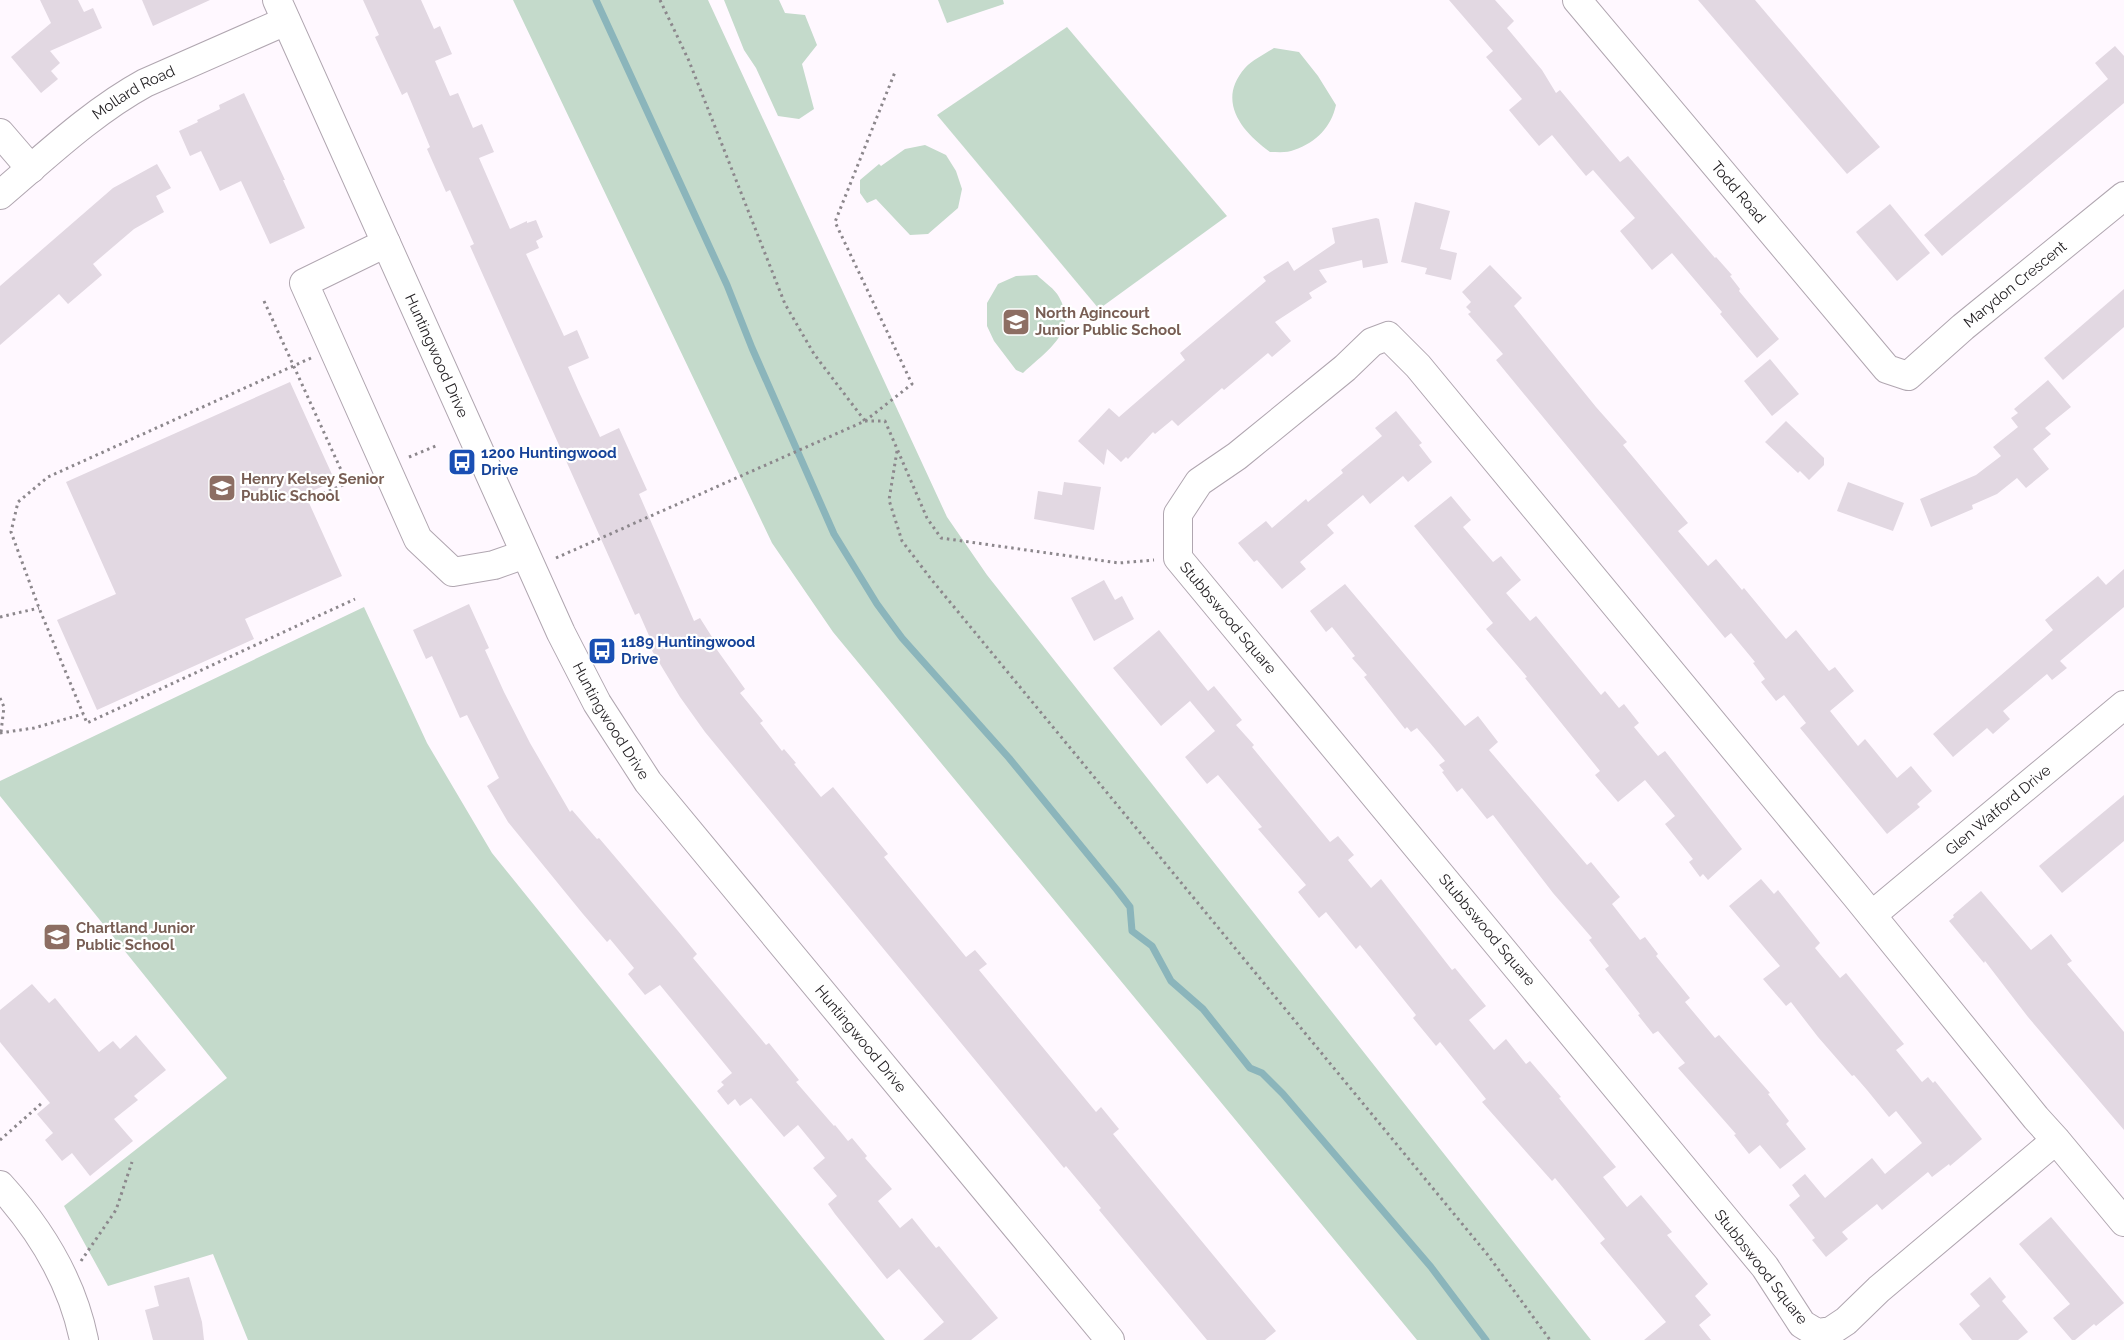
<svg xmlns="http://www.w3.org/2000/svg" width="2124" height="1340" font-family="Raleway,sans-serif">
  <rect width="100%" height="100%" fill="#fff8ff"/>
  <g fill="#c4dacb">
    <polygon points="513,0 708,0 947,517 987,575 1591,1340 1417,1340 833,632 772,543"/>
    <polygon points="724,0 779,0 785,13 805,15 817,45 802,64 814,109 799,119 778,116 756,68 744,50"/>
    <polygon points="938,0 1003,0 1004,4 947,23"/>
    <polygon points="1067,27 1227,216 1099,309 937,115"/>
    <path d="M1274 48 1299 52 1318 76 1336 105C1331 127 1317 142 1294 150 1288 153 1278 152 1270 152 1242 132 1216 101 1245 68 1252 60 1265 54 1274 48Z"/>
    <polygon points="925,145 946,155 956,171 962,189 958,208 928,234 910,235 876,199 867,203 860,193 860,180 879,164 881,166 905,149"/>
    <path d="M1037 275C1044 282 1055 289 1059 297 1079 332 1046 351 1023 373L1016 370 994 341 987 326V303L998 284 1016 276Z"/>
    <polygon points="364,607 427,743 492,853 885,1340 248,1340 213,1254 108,1286 64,1206 227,1078 0,796 0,781"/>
  </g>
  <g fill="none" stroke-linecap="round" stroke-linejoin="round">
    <polyline stroke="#8bb5bb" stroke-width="7" points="596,0 727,285 752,348 834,534 877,604 902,638 1009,758 1117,890 1130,907 1132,931 1152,946 1171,981 1203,1009 1250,1068 1262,1073 1283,1094 1431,1267 1486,1340"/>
  </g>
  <g fill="#e2d8e2">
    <polygon points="40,0 78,0 84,12 93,8 102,28 50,51 60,63 51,71 58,79 41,93 11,57 51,23"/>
    <polygon points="142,0 210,0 153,26"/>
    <polygon points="363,0 421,0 434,29 440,26 452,54 435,61 450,96 458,93 473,128 482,124 494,152 479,158 510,229 527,221 527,223 536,220 543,237 536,241 539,248 526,254 564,336 577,330 589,358 568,367 579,392 600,437 619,428 647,490 639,494 694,621 700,618 717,645 715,647 745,689 740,693 763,721 760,723 782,751 784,749 796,763 794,764 821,797 833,787 888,854 884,857 966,957 975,950 987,964 979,970 1096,1112 1101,1107 1119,1129 1113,1134 1276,1331 1265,1340 1207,1340 1099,1210 1101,1208 1066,1166 1064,1168 705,732 680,697 651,649 654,647 639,613 635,615 470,246 474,244 450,190 446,192 427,149 430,147 407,92 402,95 375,37 379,35"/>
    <polygon points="1449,0 1495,0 1514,21 1507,28 1542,70 1556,93 1560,90 1620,162 1628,156 1715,258 1716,257 1732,275 1730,276 1740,289 1739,291 1779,339 1757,358 1720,314 1722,312 1672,253 1652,270 1620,231 1635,218 1593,170 1586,176 1552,135 1539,146 1509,110 1522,99 1486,57 1493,51"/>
    <polygon points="1698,0 1755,0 1880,147 1847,174"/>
    <polygon points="2115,46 2124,56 2124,103 1942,256 1924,235 2108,79 2095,63"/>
    <polygon points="244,93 285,180 283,180 305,228 270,244 241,181 220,191 201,151 190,156 179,131 198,122 197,120 220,109 219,105"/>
    <polygon points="157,164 171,188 156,196 164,212 134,229 93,264 102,275 68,304 59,294 0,345 0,286 113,188"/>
    <polygon points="1415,202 1450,211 1440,249 1457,253 1451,280 1425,274 1427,268 1401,262"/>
    <polygon points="1890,204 1930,253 1897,281 1856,232"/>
    <polygon points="1376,218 1379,219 1388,263 1363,268 1362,260 1319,270 1327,282 1309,293 1312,298 1275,322 1291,341 1272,357 1268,353 1224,390 1222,388 1178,426 1172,420 1155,434 1153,432 1128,459 1126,457 1121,462 1107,449 1104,465 1078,441 1109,408 1119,417 1185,360 1180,353 1266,281 1263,277 1288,261 1294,271 1335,243 1332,228"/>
    <polygon points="1490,265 1522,298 1514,306 1596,407 1627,442 1623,445 1688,523 1678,531 1708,566 1716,559 1742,590 1744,588 1786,639 1796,630 1829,671 1835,667 1854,691 1830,711 1858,746 1865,739 1897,778 1911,766 1932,791 1917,804 1920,807 1887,834 1800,728 1806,723 1784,695 1776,701 1761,682 1765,679 1753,663 1755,662 1731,633 1725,638 1496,360 1503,354 1468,314 1471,312 1466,307 1471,302 1462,292"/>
    <polygon points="2124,289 2124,327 2063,380 2044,358"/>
    <polygon points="1770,359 1799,394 1772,416 1744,381"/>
    <polygon points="2048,380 2071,407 2045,428 2051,434 2033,449 2049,469 2026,488 2017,478 1997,494 1972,505 1973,509 1931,527 1920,499 1976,475 2001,456 1993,447 2018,427 2011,418 2018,413 2014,409"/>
    <polygon points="290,382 335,481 305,494 342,576 245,619 254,639 97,710 57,620 116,594 66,482"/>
    <polygon points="1396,411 1422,443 1419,445 1432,462 1408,482 1403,476 1370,504 1363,495 1327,525 1334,533 1300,562 1306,569 1282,589 1257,560 1254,562 1238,543 1266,521 1272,528 1306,499 1308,502 1343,473 1341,470 1382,436 1375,428"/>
    <polygon points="1786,421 1824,458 1824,465 1809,480 1800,471 1798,473 1765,442"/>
    <polygon points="1064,482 1101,487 1094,530 1034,519 1038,491 1062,495"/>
    <polygon points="1848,482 1904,503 1893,531 1837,511"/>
    <polygon points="1451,496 1471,520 1463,527 1493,562 1501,556 1521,580 1506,593 1530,621 1536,616 1601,695 1605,691 1619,708 1624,704 1639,723 1634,727 1658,756 1665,751 1742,849 1708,880 1703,874 1700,877 1689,862 1693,859 1665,824 1675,816 1645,780 1618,802 1595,775 1600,771 1525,678 1527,677 1486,629 1493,623 1414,526"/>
    <polygon points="2124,569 2124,607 2060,661 2067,668 2052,680 2047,674 2003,711 2010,719 1993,734 1987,728 1953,757 1933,734 2053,630 2045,620 2098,576 2106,585"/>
    <polygon points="1104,580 1115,600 1122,596 1134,619 1094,641 1071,598"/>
    <polygon points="1345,584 1465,726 1478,716 1498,742 1489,750 1587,865 1591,862 1605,879 1620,897 1612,904 1640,940 1645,937 1658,954 1656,956 1690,998 1685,1002 1715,1038 1719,1035 1770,1093 1768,1094 1789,1121 1786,1124 1806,1149 1780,1169 1760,1145 1749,1154 1734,1135 1736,1134 1678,1068 1685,1063 1658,1031 1653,1034 1638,1015 1640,1014 1605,969 1609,966 1589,940 1592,938 1553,893 1493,815 1487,819 1462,788 1457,792 1442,772 1444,771 1439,765 1445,761 1430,743 1417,728 1411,732 1407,727 1405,729 1364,677 1367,675 1352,658 1355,656 1332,627 1326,632 1310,611"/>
    <polygon points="469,604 489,648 485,650 504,692 530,743 570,812 572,810 597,839 599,838 678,931 697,954 693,958 766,1045 769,1043 799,1080 796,1082 834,1126 835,1125 848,1141 852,1138 867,1156 865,1158 892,1189 878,1201 900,1228 912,1218 936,1248 939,1246 998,1318 971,1340 923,1340 944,1322 899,1269 887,1279 835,1214 828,1204 837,1196 813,1168 825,1158 798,1125 784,1137 751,1098 740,1106 735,1099 728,1105 717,1091 724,1085 721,1082 732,1073 660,985 645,995 628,974 634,968 610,939 607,942 583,914 508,822 487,786 499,778 467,715 460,718 432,656 426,659 413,630"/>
    <polygon points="1159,630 1208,691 1214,686 1242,720 1236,725 1254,745 1252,747 1330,842 1338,836 1354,855 1348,860 1371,888 1381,879 1452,970 1455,968 1486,1006 1469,1020 1494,1050 1506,1039 1526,1064 1530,1061 1561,1097 1559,1098 1616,1167 1603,1177 1627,1207 1641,1195 1672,1232 1667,1235 1708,1284 1695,1296 1711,1315 1699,1325 1711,1340 1644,1340 1666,1322 1600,1243 1605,1239 1555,1178 1552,1181 1482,1102 1486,1099 1440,1042 1436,1046 1413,1018 1416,1015 1360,945 1356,949 1326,912 1319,918 1298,892 1306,885 1258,829 1262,827 1218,775 1207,784 1185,757 1215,731 1190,701 1161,726 1113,668"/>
    <polygon points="2124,795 2124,841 2062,893 2039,866"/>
    <polygon points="1761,879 1774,894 1778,890 1820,943 1815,948 1840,978 1846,973 1904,1044 1896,1050 1922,1082 1928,1077 1933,1083 1935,1081 1982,1139 1950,1166 1949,1164 1932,1177 1928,1172 1882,1210 1877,1204 1842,1232 1848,1239 1826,1257 1812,1240 1815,1238 1789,1205 1800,1196 1792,1185 1805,1174 1825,1198 1872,1158 1885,1174 1922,1143 1896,1111 1889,1117 1867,1090 1854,1075 1852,1076 1818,1037 1791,1002 1786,1006 1763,979 1780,966 1729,906"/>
    <polygon points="1981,891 2031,950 2051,934 2072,961 2067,964 2124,1032 2124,1130 2028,1017 1985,961 1984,963 1949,921 1954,917 1953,915"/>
    <polygon points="32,984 49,1003 55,998 99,1052 113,1041 120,1049 136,1035 166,1070 134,1096 138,1100 114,1119 133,1141 90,1176 72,1153 62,1161 45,1140 53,1133 37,1114 50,1103 0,1042 0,1010"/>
    <polygon points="2051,1217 2124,1303 2096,1326 2094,1324 2075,1340 2072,1340 2053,1318 2070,1304 2019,1244"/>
    <polygon points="189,1277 202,1322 204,1340 153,1340 145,1310 159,1306 154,1286"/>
    <polygon points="1990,1277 2006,1297 2002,1301 2028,1332 2018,1340 1972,1340 1959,1324 1980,1306 1970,1294"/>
  </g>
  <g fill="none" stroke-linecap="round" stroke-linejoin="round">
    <defs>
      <g id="minor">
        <path id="s1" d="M277 0 561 633 597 703 648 782 1110 1340"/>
        <path id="s2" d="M1577 0 1887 369 1908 376 1963 327 2124 196"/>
        <polyline points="0,133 31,169"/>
        <path id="s3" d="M0 195C46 156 92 112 145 83L286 21"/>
        <polyline points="386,243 304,283 418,539 453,572 494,565 525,554"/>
        <path id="s4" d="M1872 915 2124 705"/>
        <polyline points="2056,1140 1879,1289 1846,1321 1831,1331 1817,1333 1802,1324 1765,1267 1178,558 1178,514 1199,482 1237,456 1345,368 1372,342 1388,336 1418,366 1856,896 2036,1118 2056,1140 2124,1222"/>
        <path d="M0 1185C40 1229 72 1281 84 1340"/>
      </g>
    </defs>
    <use href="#minor" stroke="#b0a6b0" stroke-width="30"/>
    <g stroke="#8c878c" stroke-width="3" stroke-dasharray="2.5 4" stroke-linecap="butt">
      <polyline points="660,0 689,61 785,304 814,354 865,421"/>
      <polyline points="264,301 347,483"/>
      <polyline points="311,358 48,477 18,502 11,532 39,608 87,723 355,599"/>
      <polyline points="865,421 885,421 927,518 941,538 1119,563 1154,560"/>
      <polyline points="897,451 889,500 902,541 931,579 1487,1254 1550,1340"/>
      <polyline points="409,457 438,445"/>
      <polyline points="317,496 364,476"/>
      <polyline points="556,558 865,421 912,384 835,222 895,72"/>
      <polyline points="0,617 39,608"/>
      <polyline points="0,698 4,707 1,732"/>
      <polyline points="0,733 34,728 83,714"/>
      <polyline points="0,1140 42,1103"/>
      <polyline points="81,1261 116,1210 132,1162"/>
    </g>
    <use href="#minor" stroke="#fff" stroke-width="28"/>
  </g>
  <defs>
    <symbol id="school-square" viewBox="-11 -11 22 22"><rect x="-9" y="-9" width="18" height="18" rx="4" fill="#8d6e63" stroke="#fff"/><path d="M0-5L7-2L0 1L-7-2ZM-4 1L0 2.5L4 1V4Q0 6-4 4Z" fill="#fff"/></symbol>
    <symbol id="bus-square" viewBox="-11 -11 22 22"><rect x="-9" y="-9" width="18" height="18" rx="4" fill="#1a4fb4" stroke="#fff"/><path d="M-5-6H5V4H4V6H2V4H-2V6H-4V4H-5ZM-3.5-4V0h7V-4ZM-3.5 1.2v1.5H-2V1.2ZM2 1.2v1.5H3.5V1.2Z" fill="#fff"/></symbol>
  </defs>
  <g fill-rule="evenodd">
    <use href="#school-square" x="1000" y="306" width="32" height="32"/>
    <use href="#bus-square" x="446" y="446" width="32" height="32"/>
    <use href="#school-square" x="206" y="472" width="32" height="32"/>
    <use href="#bus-square" x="586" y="635" width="32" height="32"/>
    <use href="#school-square" x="41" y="921" width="32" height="32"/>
  </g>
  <g text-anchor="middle" stroke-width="4.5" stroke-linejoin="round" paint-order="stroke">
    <g font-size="15" fill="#1f1c1f" stroke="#fff">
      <text dy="5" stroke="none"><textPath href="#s3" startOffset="169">Mollard Road</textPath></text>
      <text dy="5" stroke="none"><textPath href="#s2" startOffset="251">Todd Road</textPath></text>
      <text dy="5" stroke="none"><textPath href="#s2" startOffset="645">Marydon Crescent</textPath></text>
      <text dy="5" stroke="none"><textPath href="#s1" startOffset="390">Huntingwood Drive</textPath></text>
      <text transform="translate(1228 618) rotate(50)" y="5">Stubbswood Square</text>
      <text dy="5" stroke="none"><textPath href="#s1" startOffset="795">Huntingwood Drive</textPath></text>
      <text dy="5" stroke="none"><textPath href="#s4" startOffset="164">Glen Watford Drive</textPath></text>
      <text transform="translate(1487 930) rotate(50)" y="5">Stubbswood Square</text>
      <text dy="5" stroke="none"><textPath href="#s1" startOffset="1200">Huntingwood Drive</textPath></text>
      <text transform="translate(1761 1267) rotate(52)" y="5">Stubbswood Square</text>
    </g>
    <g font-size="15" font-weight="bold" fill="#785e54" stroke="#fff" text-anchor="start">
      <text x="1035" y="318">North Agincourt<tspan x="1035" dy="17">Junior Public School</tspan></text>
      <text x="241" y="484">Henry Kelsey Senior<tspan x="241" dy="17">Public School</tspan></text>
      <text x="76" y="933">Chartland Junior<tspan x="76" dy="17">Public School</tspan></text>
    </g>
    <g font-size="15" font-weight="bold" fill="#164399" stroke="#fff" text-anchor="start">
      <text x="481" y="458">1200 Huntingwood<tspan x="481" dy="17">Drive</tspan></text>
      <text x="621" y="647">1189 Huntingwood<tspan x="621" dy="17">Drive</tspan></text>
    </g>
  </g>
</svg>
